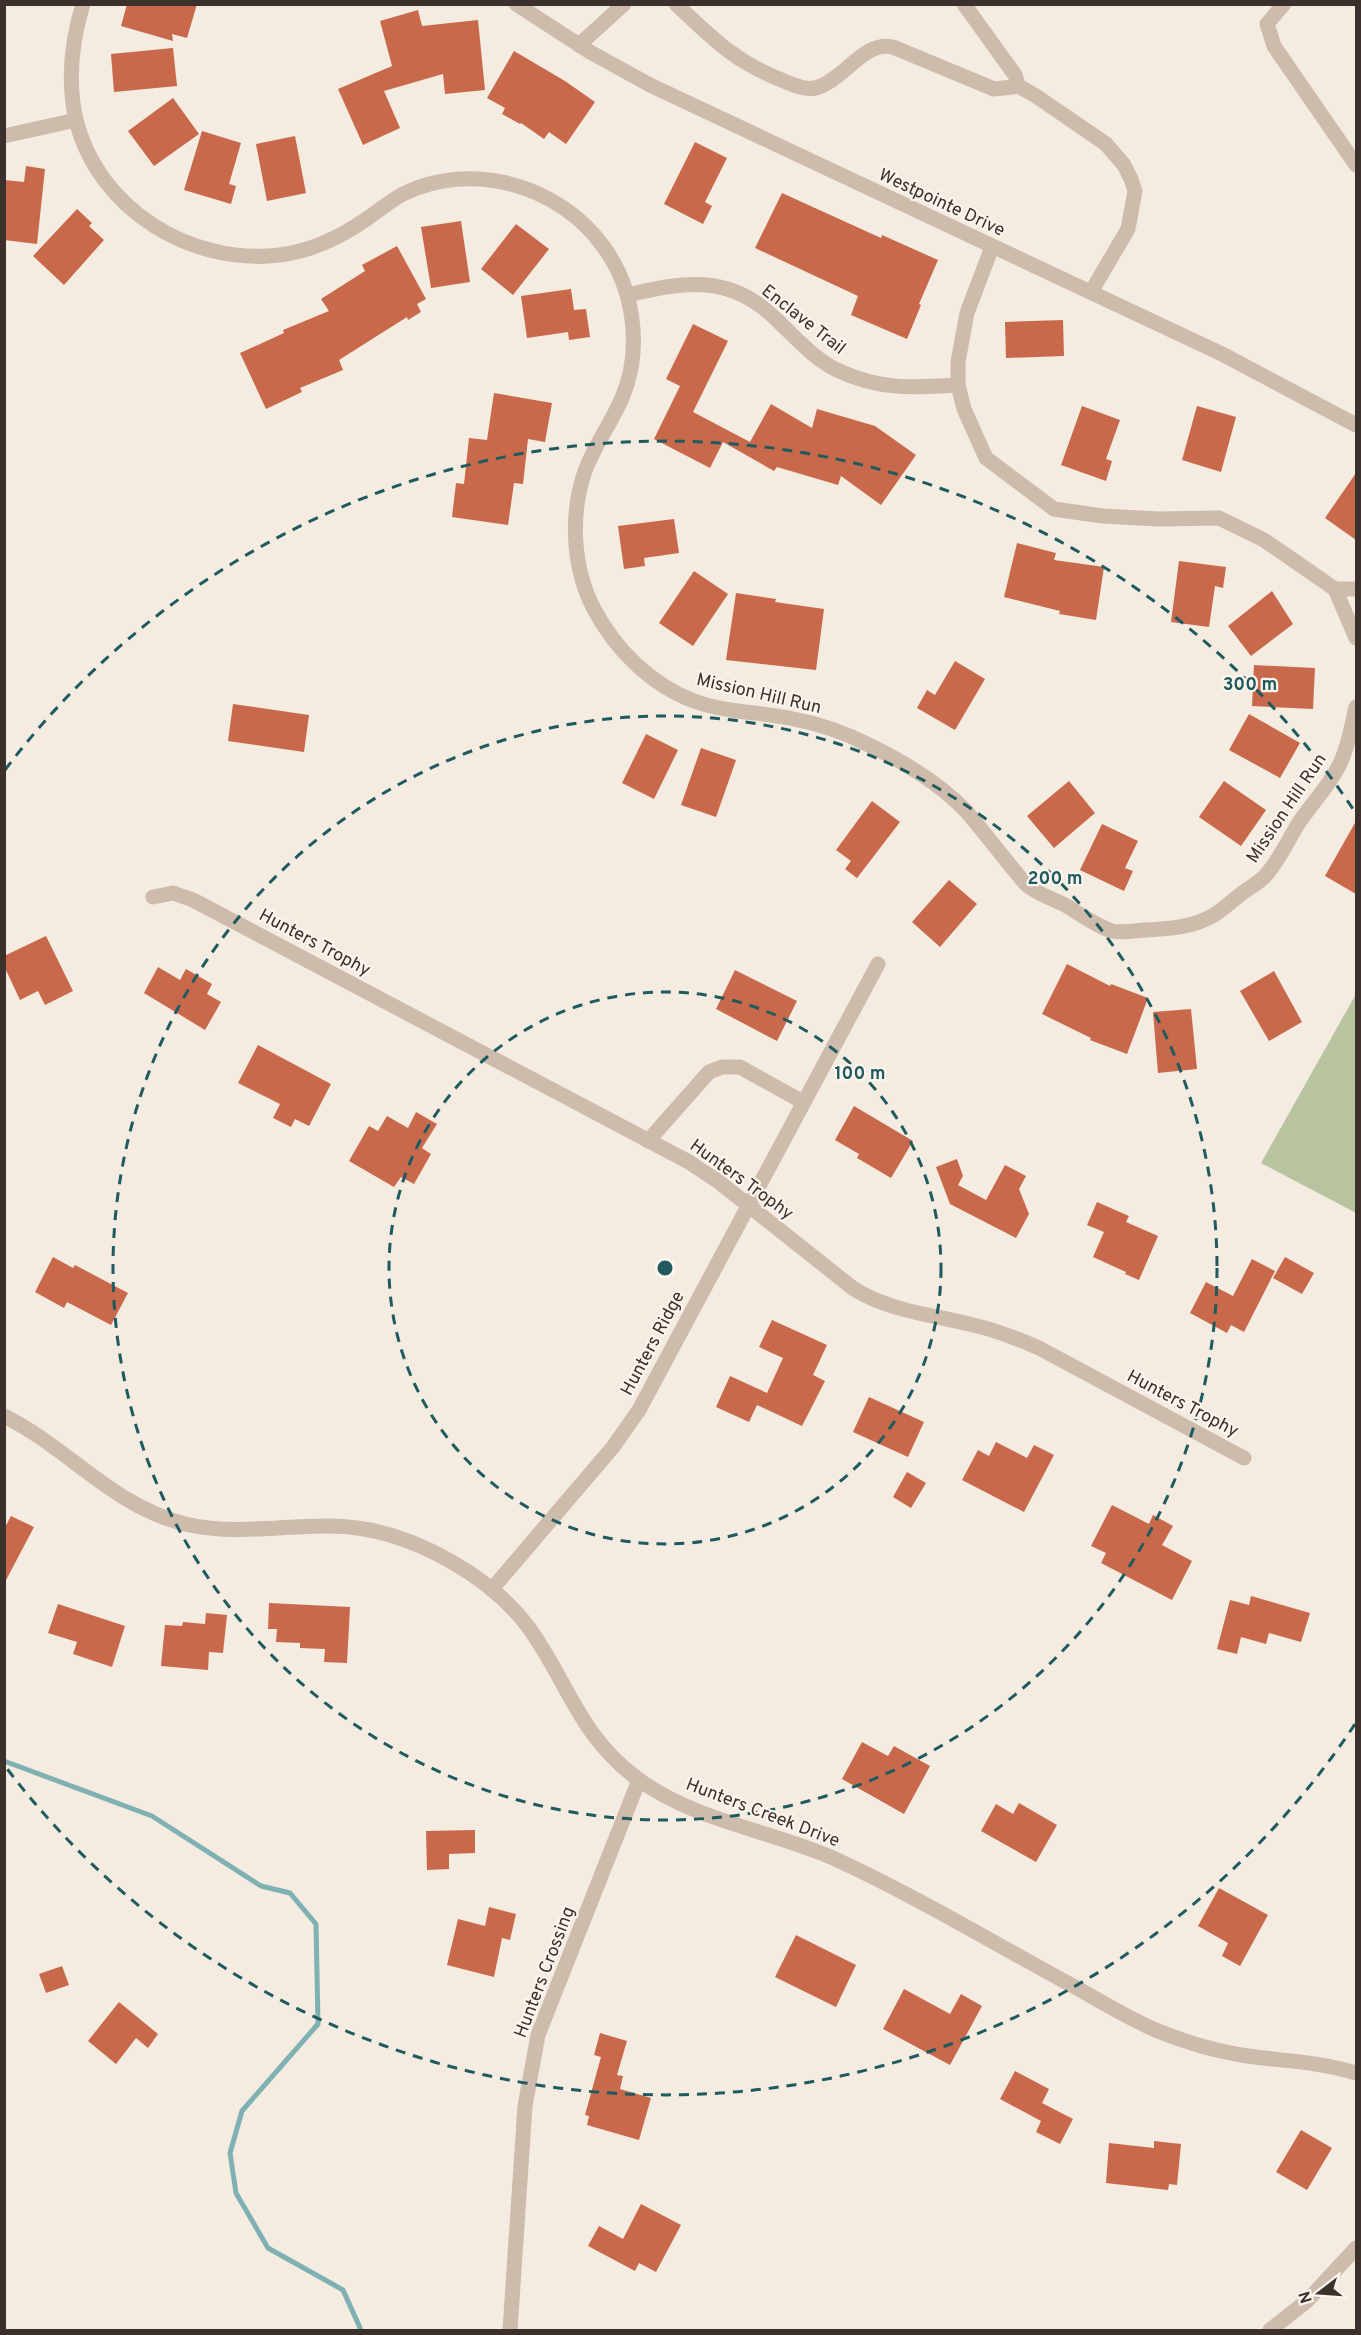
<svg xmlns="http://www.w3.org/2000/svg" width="1361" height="2335" font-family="Overpass,sans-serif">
  <rect width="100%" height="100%" fill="#f4ebe1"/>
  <polygon fill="#b8c4a0" points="1356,994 1356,1213 1261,1163"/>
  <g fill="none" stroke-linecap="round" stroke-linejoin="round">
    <polyline stroke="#7fb0b2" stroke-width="5" points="4,1761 152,1816 261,1886 290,1893 316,1924 318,2024 242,2111 230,2153 236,2193 268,2248 343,2290 361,2330"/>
  </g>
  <g fill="#c8694b">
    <polygon points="127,4 197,4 187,38 172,34 173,41 121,26"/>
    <polygon points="418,10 422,26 478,20 485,90 445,94 443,74 384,91 400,128 363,145 338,89 392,66 380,21"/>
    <polygon points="173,48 177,86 114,92 111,54"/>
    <polygon points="514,51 565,81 595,102 566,144 549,132 544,139 521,123 520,124 502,114 505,108 487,98"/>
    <polygon points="173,98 199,134 154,166 128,131"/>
    <polygon points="202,131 241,143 229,184 236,186 231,204 184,190"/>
    <polygon points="295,136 306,193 267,201 256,144"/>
    <polygon points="695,142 727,158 705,202 712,206 703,224 664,204"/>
    <polygon points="26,166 45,169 37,244 4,240 4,180 24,182"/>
    <polygon points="782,193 881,238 882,235 938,260 919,304 921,305 907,339 851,315 858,296 755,248"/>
    <polygon points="77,209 92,223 89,226 104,240 64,285 33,256"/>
    <polygon points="461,221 470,282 431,288 421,227"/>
    <polygon points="516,224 549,249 513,295 481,269"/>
    <polygon points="397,246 426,299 417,304 421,312 408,320 407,317 339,360 343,370 300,388 302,392 266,409 240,353 284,333 283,330 329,311 321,299 365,271 362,265"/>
    <polygon points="571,289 574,310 586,309 590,337 569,340 568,332 527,338 521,296"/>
    <polygon points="1063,320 1064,356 1006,358 1005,322"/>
    <polygon points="693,324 728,341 693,412 750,442 771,404 812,428 817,409 875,426 916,455 881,505 841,476 838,485 777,467 774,471 723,442 710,468 654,439 680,386 666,379"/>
    <polygon points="494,393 552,403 545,442 528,439 523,484 514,483 508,525 452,517 456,483 464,484 469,438 487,440"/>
    <polygon points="1082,406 1120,420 1106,459 1112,461 1106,481 1061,465"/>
    <polygon points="1197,406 1236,417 1221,472 1182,460"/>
    <polygon points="1356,473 1356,540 1325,518"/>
    <polygon points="674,519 679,553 644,558 645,566 624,569 618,526"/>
    <polygon points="1017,543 1056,553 1054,560 1104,567 1096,620 1059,614 1060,611 1004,597"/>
    <polygon points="1179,561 1226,567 1223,588 1215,586 1209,627 1171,622"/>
    <polygon points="694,571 728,594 693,646 659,623"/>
    <polygon points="1272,591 1293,624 1251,656 1228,626"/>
    <polygon points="736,593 776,599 775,602 824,609 816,670 726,660"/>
    <polygon points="955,661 985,679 955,730 917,708 927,690 935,695"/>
    <polygon points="1254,665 1315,668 1313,709 1252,706"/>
    <polygon points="233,704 309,715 304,752 228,741"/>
    <polygon points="1249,714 1300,743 1280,778 1229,750"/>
    <polygon points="646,734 678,750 654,799 622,783"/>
    <polygon points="701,748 736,760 716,817 681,805"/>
    <polygon points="1069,781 1095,813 1054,848 1027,816"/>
    <polygon points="1224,781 1266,810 1241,846 1199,817"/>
    <polygon points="872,801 900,822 857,878 845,869 851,861 836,850"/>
    <polygon points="1356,821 1356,894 1325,876"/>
    <polygon points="1102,824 1138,841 1125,868 1133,871 1124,891 1080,870"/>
    <polygon points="949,880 977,904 940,947 912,922"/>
    <polygon points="46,936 73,991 45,1005 38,991 20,1000 4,966 4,956"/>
    <polygon points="1067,964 1110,986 1111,984 1148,998 1127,1054 1090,1040 1091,1038 1042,1014"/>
    <polygon points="158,967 180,980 186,969 212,984 207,994 221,1002 205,1030 144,993"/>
    <polygon points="735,970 797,1001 777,1041 716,1009"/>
    <polygon points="1274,971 1302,1022 1269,1041 1240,991"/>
    <polygon points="1191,1009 1197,1069 1158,1073 1153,1012"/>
    <polygon points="258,1045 331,1084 309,1126 295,1119 291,1127 273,1118 280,1104 238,1083"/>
    <polygon points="854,1106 913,1141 891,1178 857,1158 859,1154 835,1140"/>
    <polygon points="416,1112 437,1124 422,1148 431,1154 414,1184 401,1177 394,1187 349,1161 369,1126 378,1131 387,1116 408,1128"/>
    <polygon points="957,1159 963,1176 958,1185 986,1200 1005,1165 1026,1176 1019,1189 1029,1214 1016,1238 950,1204 936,1167"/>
    <polygon points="1097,1202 1129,1216 1126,1222 1158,1236 1139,1280 1125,1274 1126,1272 1093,1257 1104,1232 1087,1225"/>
    <polygon points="53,1257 73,1268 75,1265 128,1293 111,1325 67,1302 64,1308 35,1292"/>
    <polygon points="1285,1257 1314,1273 1302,1294 1273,1278"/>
    <polygon points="1252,1259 1275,1271 1244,1332 1231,1325 1227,1333 1190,1313 1206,1282 1233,1296"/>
    <polygon points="772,1320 827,1345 813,1375 825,1381 802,1426 757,1405 749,1422 716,1407 730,1376 767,1393 783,1358 759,1347"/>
    <polygon points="869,1397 924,1422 908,1457 853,1432"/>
    <polygon points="996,1442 1027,1458 1034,1445 1054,1455 1024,1512 962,1480 978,1450 989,1456"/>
    <polygon points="907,1472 926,1483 911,1508 893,1497"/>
    <polygon points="1112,1505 1149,1524 1153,1515 1173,1526 1162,1545 1192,1561 1172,1600 1101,1563 1106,1553 1091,1546"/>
    <polygon points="11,1516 34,1527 4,1584 4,1529"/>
    <polygon points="1251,1596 1310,1613 1301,1642 1269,1633 1266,1644 1241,1637 1237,1654 1217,1649 1230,1600 1249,1605"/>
    <polygon points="269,1603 350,1607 347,1663 324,1662 325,1649 300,1648 300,1643 276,1642 277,1629 268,1629"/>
    <polygon points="58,1604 125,1626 112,1667 73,1654 77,1642 48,1633"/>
    <polygon points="206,1613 227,1615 223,1653 209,1652 208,1670 161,1666 165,1625 182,1626 183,1622 205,1624"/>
    <polygon points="862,1742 888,1756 894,1746 930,1766 904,1814 842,1779"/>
    <polygon points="1019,1803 1057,1825 1036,1862 981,1831 996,1804 1013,1814"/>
    <polygon points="475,1830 475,1853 449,1854 449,1869 427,1870 426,1831"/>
    <polygon points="1219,1888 1268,1915 1240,1966 1222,1956 1228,1943 1198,1926"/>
    <polygon points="489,1907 516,1914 510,1940 502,1938 494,1977 447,1965 458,1919 485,1926"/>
    <polygon points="796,1935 856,1965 836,2007 775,1977"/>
    <polygon points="62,1966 69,1985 46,1993 39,1974"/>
    <polygon points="904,1989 950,2014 961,1994 982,2006 950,2065 883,2029"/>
    <polygon points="119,2002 158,2034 148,2048 136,2038 116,2064 88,2041"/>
    <polygon points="600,2033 627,2041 617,2075 623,2076 620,2089 651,2098 639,2140 587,2125 589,2116 585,2115 601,2057 594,2055"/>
    <polygon points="1015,2071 1049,2089 1042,2103 1073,2119 1060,2144 1036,2132 1041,2121 1000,2099"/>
    <polygon points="1301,2130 1332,2148 1307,2190 1276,2172"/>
    <polygon points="1154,2141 1181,2144 1177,2185 1169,2184 1168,2190 1106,2183 1109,2143 1154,2148"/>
    <polygon points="641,2204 681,2225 656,2272 639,2263 635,2271 588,2246 599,2226 623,2239"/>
  </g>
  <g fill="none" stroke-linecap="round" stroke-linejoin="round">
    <g stroke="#cdbbac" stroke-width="15">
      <path d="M83 4C71 43 67 80 76 120 98 209 191 266 280 255 313 251 341 237 368 218 380 210 390 201 403 194 471 160 559 185 603 246 634 288 643 349 622 398 611 424 593 447 584 474 570 517 573 569 594 609 615 649 651 685 694 701 724 712 757 712 789 718 816 723 844 732 869 745 902 761 940 784 966 811 982 830 998 850 1013 869 1018 874 1022 881 1027 885 1037 894 1053 899 1065 905 1079 913 1096 926 1112 931 1121 933 1134 931 1144 930 1163 929 1188 928 1206 919 1219 914 1230 902 1241 894 1249 888 1260 882 1266 875 1280 859 1289 838 1300 821 1314 801 1333 781 1342 759 1349 743 1352 724 1356 707"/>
      <polyline points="516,4 590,52 650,85 1222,354 1356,425"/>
      <path d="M676 4C713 39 735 62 784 81 794 85 804 90 815 88 826 86 837 76 846 69 860 57 874 43 893 47L994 89 1013 87 1017 81 1015 75 964 4"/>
      <polyline points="1284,4 1267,24 1274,46 1356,165"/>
      <polyline points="579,45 624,4"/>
      <polyline points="1015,84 1036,96 1106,144 1124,165 1131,179 1135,191 1128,229 1091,292"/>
      <polyline points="4,136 76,120"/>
      <polyline points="992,247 967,313 958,362 958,385 964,409 986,458 1054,509 1102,516 1159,519 1219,518 1264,540 1335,589 1356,638"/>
      <path d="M628 295C686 281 731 274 777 320 796 338 813 358 837 370 879 390 913 388 958 385"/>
      <polyline points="1335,589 1356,589"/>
      <path d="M153 897 173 893 193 900 689 1162 719 1182 854 1289C890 1311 928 1314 969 1324 993 1329 1016 1338 1039 1348L1244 1458"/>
      <polyline points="648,1141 709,1072 722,1067 740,1067 803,1102"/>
      <path d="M4 1416C69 1448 112 1506 185 1524 232 1535 278 1526 325 1526 370 1525 414 1540 452 1562 480 1578 509 1601 529 1628 568 1682 579 1736 638 1779 695 1821 769 1830 833 1858 916 1896 995 1944 1075 1987 1102 2002 1129 2019 1158 2031 1185 2042 1212 2050 1241 2055 1280 2061 1317 2061 1356 2073"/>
      <polyline points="492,1589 613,1447 639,1410 878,964"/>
      <polyline points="510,2330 525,2106 538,2035 639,1780"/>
      <polyline points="1270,2330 1307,2301 1356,2248"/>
    </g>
  </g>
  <g fill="none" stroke="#1f5a5e" stroke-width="3" stroke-dasharray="10 8">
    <circle cx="665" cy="1268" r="276"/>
    <circle cx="665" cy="1268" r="552"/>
    <path d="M1355 1724A827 827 0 0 1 5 1766M5 770A827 827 0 0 1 1355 812"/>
  </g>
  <g text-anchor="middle" stroke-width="4.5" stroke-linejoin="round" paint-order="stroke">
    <g font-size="18" fill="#3b302b" stroke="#fbf5ee">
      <text transform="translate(942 202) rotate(25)" y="6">Westpointe Drive</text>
      <text transform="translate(804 319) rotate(38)" y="6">Enclave Trail</text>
      <text transform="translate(759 693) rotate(13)" y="6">Mission Hill Run</text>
      <text transform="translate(1286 808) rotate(-56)" y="6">Mission Hill Run</text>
      <text transform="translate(315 942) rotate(28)" y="6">Hunters Trophy</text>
      <text transform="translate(742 1179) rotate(36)" y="6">Hunters Trophy</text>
      <text transform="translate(652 1343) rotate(-62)" y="6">Hunters Ridge</text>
      <text transform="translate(1183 1403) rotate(28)" y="6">Hunters Trophy</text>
      <text transform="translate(763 1812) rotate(21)" y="6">Hunters Creek Drive</text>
      <text transform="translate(544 1972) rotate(-69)" y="6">Hunters Crossing</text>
    </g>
  </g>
  <circle cx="665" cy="1268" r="9" fill="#1f5a5e" stroke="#fbf5ee" stroke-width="3"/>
  <g font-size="18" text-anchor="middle" font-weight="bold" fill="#1f5a5e" stroke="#fbf5ee" stroke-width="4.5" stroke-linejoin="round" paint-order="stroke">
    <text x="1250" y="690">300 m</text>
    <text x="1055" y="884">200 m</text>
    <text x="860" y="1079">100 m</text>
  </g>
  <rect width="1361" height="2335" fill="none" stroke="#3b302b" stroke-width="12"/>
  <g transform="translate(1319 2293) rotate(253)" stroke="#fbf5ee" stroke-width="4.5" paint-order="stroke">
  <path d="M0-4.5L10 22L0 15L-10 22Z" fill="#3b302b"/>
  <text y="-9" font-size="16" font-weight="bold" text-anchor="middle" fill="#3b302b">N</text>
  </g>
</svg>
